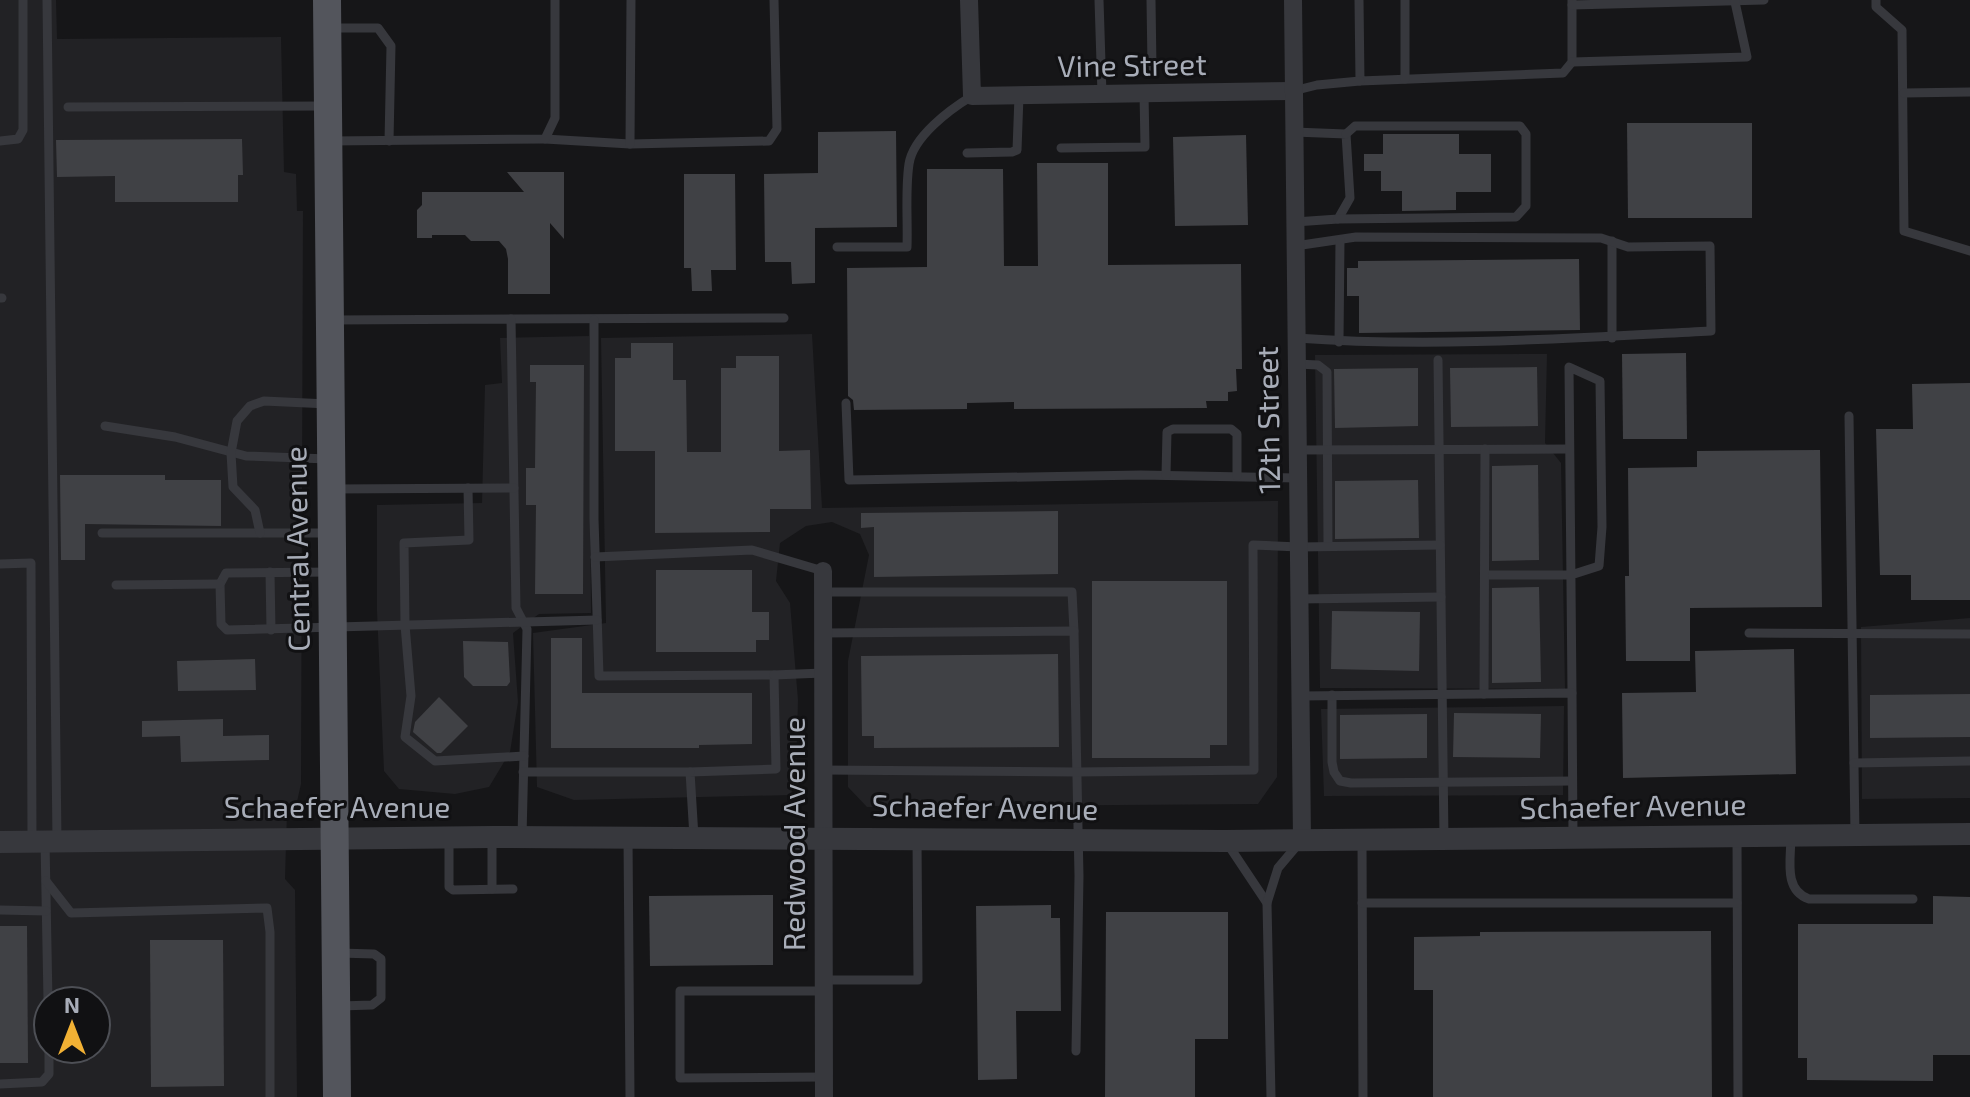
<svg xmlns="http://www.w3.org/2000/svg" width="1970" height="1097" font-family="'Exo 2',sans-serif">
  <rect width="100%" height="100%" fill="#161618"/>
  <g fill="#222225" fill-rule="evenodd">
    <path d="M0 0H56L57 39 281 37 284 172 296 174 297 211H303L301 784 296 806 287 812 285 879 295 890 297 1097H0ZM48 1001H96V1049H48Z"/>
    <polygon points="812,334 822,508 1278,501 1277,777 1258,804 867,807 848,787 848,661 869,555 860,534 832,522 806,526 780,543 776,581 790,603 798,700 796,772 791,795 574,800 537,787 533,633 606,623 601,338"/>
    <polygon points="589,336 591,613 539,614 513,633 518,702 510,752 489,787 455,794 399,789 384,771 377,611 377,505 482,503 485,385 502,383 500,338"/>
    <polygon points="1547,354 1545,443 1561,463 1565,689 1320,688 1315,355"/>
    <polygon points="1970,618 1970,798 1862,799 1861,627"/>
    <polygon points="1564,706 1563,795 1324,796 1321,709"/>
  </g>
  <g fill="#404145">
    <polygon points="1627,123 1752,123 1752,218 1628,218"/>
    <polygon points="896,131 897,227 815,228 815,283 792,284 791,262 765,262 764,174 818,173 818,132"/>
    <polygon points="1383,134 1459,134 1459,154 1491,154 1491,192 1456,192 1456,210 1402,211 1402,191 1381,191 1381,171 1364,171 1364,154 1383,154"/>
    <polygon points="1246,135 1248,225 1175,226 1173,137"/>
    <polygon points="242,139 243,175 238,175 238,202 115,202 115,176 57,177 56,140"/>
    <polygon points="1037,163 1108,163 1108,265 1241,264 1242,369 1236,369 1237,391 1228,392 1228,401 1206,401 1207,408 1014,409 1014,402 967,403 967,409 854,410 853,400 848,396 847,268 927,267 927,169 1003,169 1004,266 1038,266"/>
    <polygon points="507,172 564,172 564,239 550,223 550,294 508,294 508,259 506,249 499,241 471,241 465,235 432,235 432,238 417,238 417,210 422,205 422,192 524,192"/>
    <polygon points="684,174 735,174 736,270 711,270 712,291 692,291 691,268 684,268"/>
    <polygon points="1579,259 1580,330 1359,333 1359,296 1347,296 1347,268 1358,268 1358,261"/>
    <polygon points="631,343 673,343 673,380 686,380 687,452 721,452 721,368 736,368 736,356 779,356 779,451 810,450 811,509 770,509 770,532 655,533 655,451 615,451 615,358 631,358"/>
    <polygon points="1686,353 1687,439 1623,439 1622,354"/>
    <polygon points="530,365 584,365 583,594 535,594 536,505 526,505 526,468 535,468 536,382 530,382"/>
    <polygon points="1537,367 1538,426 1451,427 1450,368"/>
    <polygon points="1418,368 1418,426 1335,428 1334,369"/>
    <polygon points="1970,383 1970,600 1911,600 1911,575 1880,575 1876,429 1913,429 1912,384"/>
    <polygon points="1820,450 1822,607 1690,608 1690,661 1626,661 1625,576 1629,576 1628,468 1697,467 1697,451"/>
    <polygon points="1538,465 1539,560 1492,561 1492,466"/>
    <polygon points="60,475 165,475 165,480 221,480 221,526 85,524 85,560 61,560"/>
    <polygon points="1418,480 1419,538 1335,539 1335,481"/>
    <polygon points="1058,511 1058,574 874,577 874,527 861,528 861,513"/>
    <polygon points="656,570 752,570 752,612 769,612 769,640 756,640 756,652 656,652"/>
    <polygon points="1092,581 1227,581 1227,745 1210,745 1210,758 1092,758"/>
    <polygon points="1539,587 1541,682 1492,683 1492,588"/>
    <polygon points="1332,611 1420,612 1419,671 1331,669"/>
    <polygon points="551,638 582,638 582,693 752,693 752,744 699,745 699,748 551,748"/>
    <polygon points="463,641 508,642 510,682 507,686 473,686 464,677"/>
    <polygon points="1794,649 1796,774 1623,778 1622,693 1696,692 1695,651"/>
    <polygon points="1058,654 1059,747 874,748 874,736 862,736 861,656"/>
    <polygon points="255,659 256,690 178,691 177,661"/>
    <polygon points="1970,694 1970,737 1870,738 1870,695"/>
    <polygon points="439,697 468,726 441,753 437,753 413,732 415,722"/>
    <polygon points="1454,713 1541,714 1540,758 1453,757"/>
    <polygon points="1427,714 1427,758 1340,759 1340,715"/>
    <polygon points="223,719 223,736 269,735 269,760 181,762 180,736 142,737 142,721"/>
    <polygon points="773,895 773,965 650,966 649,896"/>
    <polygon points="1933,896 1970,897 1970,1055 1933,1055 1933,1081 1807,1080 1807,1058 1798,1058 1798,924 1933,924"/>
    <polygon points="1051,905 1051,918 1060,918 1061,1011 1016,1011 1017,1079 978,1080 976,906"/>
    <polygon points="1106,912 1228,912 1228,1039 1195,1039 1195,1097 1105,1097"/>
    <polygon points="0,926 27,926 28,1063 0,1063"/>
    <polygon points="1711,931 1712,1097 1433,1097 1433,990 1414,990 1414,937 1480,936 1480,932"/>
    <polygon points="150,940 223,940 224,1086 151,1087"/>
  </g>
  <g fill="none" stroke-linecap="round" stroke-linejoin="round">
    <g stroke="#37383d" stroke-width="9">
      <polyline points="47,0 57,841"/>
      <polyline points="1099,0 1102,94"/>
      <polyline points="1151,0 1152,67"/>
      <polyline points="1359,0 1360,81 1563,73 1572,62 1572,0"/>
      <polyline points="1405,0 1405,79"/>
      <polyline points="1876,0 1876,7 1902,30 1904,231 1970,251"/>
      <polyline points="1572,5 1764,0"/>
      <polyline points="331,28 378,28 391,46 389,141"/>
      <polyline points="1572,62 1747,57 1735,2"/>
      <polyline points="1293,91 1317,85 1360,81"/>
      <polyline points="1904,93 1970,92"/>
      <polyline points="68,107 325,106"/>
      <polyline points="1294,132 1346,134 1350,198 1338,219 1295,222"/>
      <polyline points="545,139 630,144 769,141 777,129 774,0"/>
      <polyline points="0,141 18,139 23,130 23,0"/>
      <polyline points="330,141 545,139 555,118 555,0"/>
      <polyline points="630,144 631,0"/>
      <polyline points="1061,148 1145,147 1144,93"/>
      <polyline points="967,153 1012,152 1017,150 1019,96"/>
      <polyline points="1338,219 1516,217 1526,206 1526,134 1520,126 1355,126 1346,134"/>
      <polyline points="1612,241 1612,338"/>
      <path d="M1295 246 1356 237 1601 238 1628 247 1710 246 1711 331C1573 338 1434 348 1296 338"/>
      <path d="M837 247H907C908 220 905 191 909 164 913 137 949 110 972 96"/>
      <polyline points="0,298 2,298"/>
      <polyline points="511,319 784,318"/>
      <polyline points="333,320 511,319 516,608 527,629 522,837"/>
      <polyline points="594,320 594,519 599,676 774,675 776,769 690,772 694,837"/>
      <polyline points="1339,342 1340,240"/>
      <polyline points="1438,360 1444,839"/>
      <polyline points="1297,364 1318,365 1327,372 1328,546"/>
      <polyline points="846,403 849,480 1141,475 1298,478"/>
      <polyline points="1849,416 1855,835"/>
      <polyline points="105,426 175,437 246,456 328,459"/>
      <polyline points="1297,450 1569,449"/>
      <polyline points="1166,475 1167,432 1173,429 1231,429 1237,434 1237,476"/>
      <polyline points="468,488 469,540 404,543 405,625 411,696 405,737 435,761 524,756"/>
      <polyline points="333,489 514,488"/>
      <polyline points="102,533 329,533"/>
      <polyline points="260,533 255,510 233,487 231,453 237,421 250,406 264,401 328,404"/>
      <polyline points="595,557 752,550 823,571"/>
      <polyline points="0,564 31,563 32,841"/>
      <polyline points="270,572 271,630"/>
      <polyline points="331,572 226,573 220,584 221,624 227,630 597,620"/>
      <path d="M1485 575H1571L1599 566 1602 527 1600 381 1569 367C1570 476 1571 585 1572 693"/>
      <polyline points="116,585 220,584"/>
      <polyline points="823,592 1072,592 1074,631"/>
      <polyline points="1300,599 1441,597"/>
      <polyline points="823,633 1074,631 1079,876 1076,1051"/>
      <polyline points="1749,633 1970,634"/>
      <polyline points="774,675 823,673"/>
      <polyline points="1484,694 1485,449"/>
      <polyline points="1332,695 1332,762 1334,772 1340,781 1351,783 1572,781"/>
      <polyline points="1301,696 1572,693 1573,837"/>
      <polyline points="1854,763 1970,761"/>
      <polyline points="823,770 1077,772 1254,770 1253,545 1299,547 1440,545"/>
      <polyline points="523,772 690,772"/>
      <polyline points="1737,836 1738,1097"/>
      <path d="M1791 836C1791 859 1783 890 1809 899H1913"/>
      <polyline points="449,837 449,887 453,890 513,889"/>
      <polyline points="492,837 492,889"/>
      <polyline points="628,837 630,1097"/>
      <polyline points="1362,839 1363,1097"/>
      <polyline points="45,841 48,1001"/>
      <polyline points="1227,843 1267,903"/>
      <polyline points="46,881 71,913 267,908 270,932 270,1097"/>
      <polyline points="1362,903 1737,903"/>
      <polyline points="0,910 46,911"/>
      <polyline points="339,953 374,954 381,959 381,998 372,1005 340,1006"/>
      <polyline points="823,980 918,980 917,838"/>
      <polyline points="823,991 680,991 680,1078 824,1077"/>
      <polyline points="0,1084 42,1082 49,1074 49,1049"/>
      <polyline points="1271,1097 1267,903 1278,868 1300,842"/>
    </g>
    <g stroke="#37383d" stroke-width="18">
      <polyline points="969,0 972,96 1293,91"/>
      <polyline points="1293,0 1302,840"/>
      <polyline points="823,571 824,1097"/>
    </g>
    <polyline stroke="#37383d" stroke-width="22" points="0,842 492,837 1225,841 1970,834"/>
    <polyline stroke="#53555c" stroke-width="28" points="327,0 337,1097"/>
  </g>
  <g text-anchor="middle" stroke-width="6" stroke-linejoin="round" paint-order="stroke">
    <g font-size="30" fill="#a8adb8" stroke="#111113">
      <text transform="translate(1132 66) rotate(-1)" y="10">Vine Street</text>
      <text transform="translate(1269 420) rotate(-91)" y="10">12th Street</text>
      <text transform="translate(298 549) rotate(-91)" y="10">Central Avenue</text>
      <text transform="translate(1633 807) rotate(-1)" y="10">Schaefer Avenue</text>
      <text x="337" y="818">Schaefer Avenue</text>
      <text transform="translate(985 808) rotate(1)" y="10">Schaefer Avenue</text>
      <text transform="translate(795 834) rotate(-90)" y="10">Redwood Avenue</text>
    </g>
  </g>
  <g transform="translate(72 1025)"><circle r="38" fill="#111113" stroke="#4d4f55" stroke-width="2"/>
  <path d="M0-6L14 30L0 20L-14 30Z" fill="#f2b134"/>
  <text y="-12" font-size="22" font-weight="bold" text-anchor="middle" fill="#a8adb8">N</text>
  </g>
</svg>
